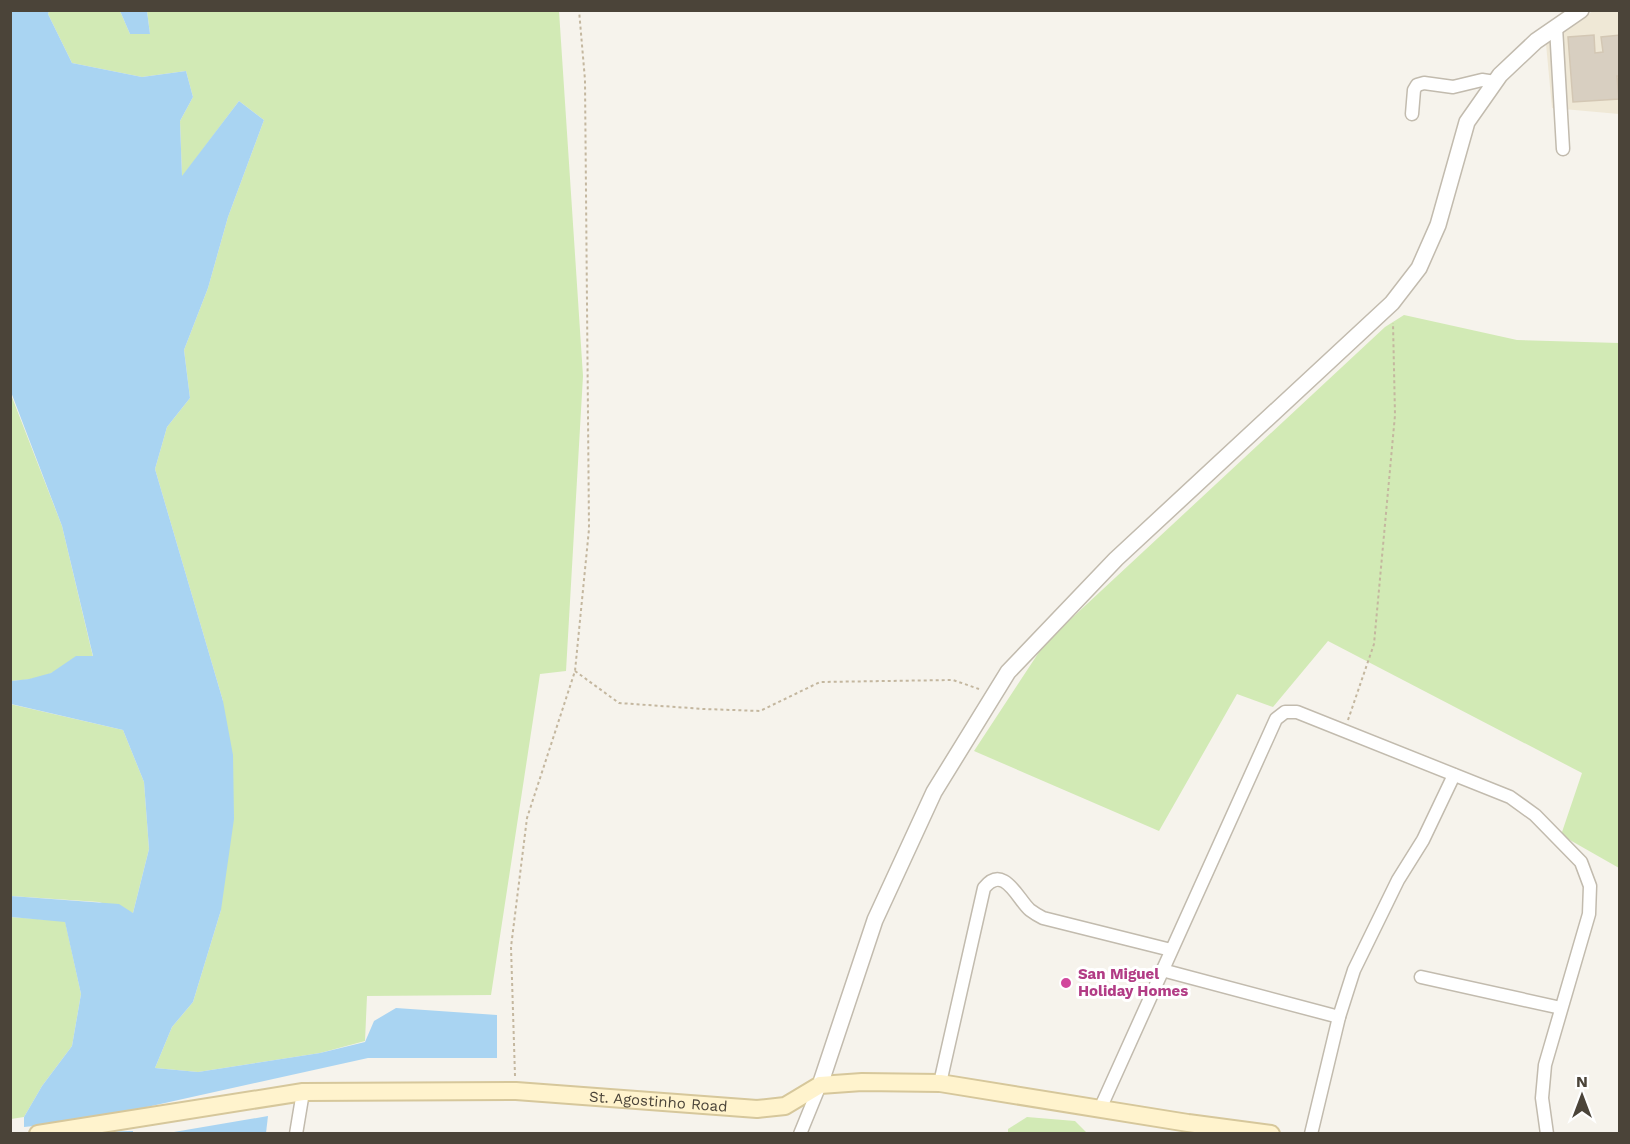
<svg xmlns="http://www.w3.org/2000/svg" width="1630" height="1144" font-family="'Work Sans',sans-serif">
  <rect width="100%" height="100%" fill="#f6f3ec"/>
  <polygon fill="#efe8d6" points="1593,11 1619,11 1619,114 1552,108 1546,44"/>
  <g fill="#d2eab5">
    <polygon points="49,11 120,11 130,34 150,34 147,11 559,11 583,376 566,671 540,674 491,995 367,996 365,1041 320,1053 198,1072 155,1068 172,1027 193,1002 221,910 223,701 155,469 167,427 190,398 184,350 208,288 228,217 264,120 239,101 182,177 180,121 193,97 186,71 142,77 72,63 48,14"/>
    <polygon points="1404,315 1517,340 1619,343 1619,868 1561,835 1582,773 1328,641 1273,707 1237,694 1159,831 974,751 1045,643 1385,327"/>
    <path d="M10 392 62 526 93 657C64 655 71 666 49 674 37 679 24 680 11 681Z"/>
    <polygon points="10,704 123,730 144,782 149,849 133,913 99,902 11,896"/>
    <polygon points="10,917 65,921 81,994 72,1046 42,1086 24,1117 11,1119"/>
    <polygon points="1027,1117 1075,1121 1087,1133 1008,1133 1008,1129"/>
  </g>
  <g fill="#a9d4f2">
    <polygon points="11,11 49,11 48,14 72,63 142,77 186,71 193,97 180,121 182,176 239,101 264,120 228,217 208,288 184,350 190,398 167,427 155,469 223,701 233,755 234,819 221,910 193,1002 172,1027 155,1068 198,1072 320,1053 365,1042 374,1021 396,1008 497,1015 497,1058 368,1058 93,1119 95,1132 133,1131 133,1133 56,1133 54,1124 24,1127 24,1117 42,1086 72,1046 81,994 65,922 11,917 11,896 119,904 133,913 149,849 144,782 123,730 11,704 11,681 29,679 51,673 76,656 93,656 62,526 11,392"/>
    <polygon points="120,11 147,11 150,34 130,34"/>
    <polygon points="268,1116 266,1133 168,1133"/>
  </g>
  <polygon fill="#d8cfc1" stroke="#d3c7b4" stroke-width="1.5" points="1594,35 1595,53 1603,52 1601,37 1620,35 1620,76 1617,76 1619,99 1573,102 1568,37"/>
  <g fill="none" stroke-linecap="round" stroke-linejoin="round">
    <defs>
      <g id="minor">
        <polyline points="1556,27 1563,149"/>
        <polyline points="1412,114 1414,90 1417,85 1424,83 1453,87 1482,80 1495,82"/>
        <polyline points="1162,970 1339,1017"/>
        <polyline points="1421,977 1561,1008"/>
        <path d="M940 1083 984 888C1004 863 1018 900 1030 910 1034 913 1039 916 1043 918L1171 950"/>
        <polyline points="1100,1109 1276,719 1285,712 1297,712 1510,797 1535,815 1581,862 1590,886 1589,914 1545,1065 1542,1098 1547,1134"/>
        <polyline points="296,1134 303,1092"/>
        <polyline points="800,1134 820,1085"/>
        <polyline points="1311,1134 1339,1017 1354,970 1398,880 1423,840 1454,775"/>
      </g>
      <polyline id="tertiary" points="820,1085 875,920 934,792 1008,672 1116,559 1392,303 1419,268 1438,225 1467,122 1500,75 1536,41 1581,10"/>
      <g id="secondary">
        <path id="s1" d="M38 1134 303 1092 516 1091 757 1109 785 1106 820 1085 862 1082 940 1083 1188 1123 1271 1134"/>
      </g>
    </defs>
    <use href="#minor" stroke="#c2bbae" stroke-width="15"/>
    <use href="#tertiary" stroke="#c2bbae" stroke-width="18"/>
    <use href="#secondary" stroke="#d6c79b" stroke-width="20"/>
    <g stroke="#c4b79f" stroke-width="2" stroke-dasharray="3 3" stroke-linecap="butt">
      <polyline points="575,671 619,703 704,709 760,711 820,682 953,680 979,689"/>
      <polyline points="1348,720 1374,644 1395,415 1393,323"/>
      <polyline points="515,1076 511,947 527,818 575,671 589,529 585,80 579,10"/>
    </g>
    <use href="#minor" stroke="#fff" stroke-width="12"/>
    <use href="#tertiary" stroke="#fff" stroke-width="15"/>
    <use href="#secondary" stroke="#fff3cd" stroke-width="16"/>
  </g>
  <circle fill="#d1479c" stroke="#fff" stroke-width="2" cx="1066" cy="983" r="6"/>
  <g text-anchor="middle" stroke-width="6" stroke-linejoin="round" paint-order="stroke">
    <g font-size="15" font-weight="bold" fill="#b23c85" stroke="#fff" text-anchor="start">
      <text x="1078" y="979">San Miguel<tspan x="1078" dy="17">Holiday Homes</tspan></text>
    </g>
    <g font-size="15" fill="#4b4439" stroke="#fff">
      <text dy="5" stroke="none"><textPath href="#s1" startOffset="624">St. Agostinho Road</textPath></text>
    </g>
  </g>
  <rect width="1630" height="1144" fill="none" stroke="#4b4439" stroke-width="24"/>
  <g transform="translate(1582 1096)" stroke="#ffffff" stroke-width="4.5" paint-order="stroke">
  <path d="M0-4.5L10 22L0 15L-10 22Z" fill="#4b4439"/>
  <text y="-9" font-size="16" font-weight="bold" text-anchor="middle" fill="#4b4439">N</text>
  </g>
</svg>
